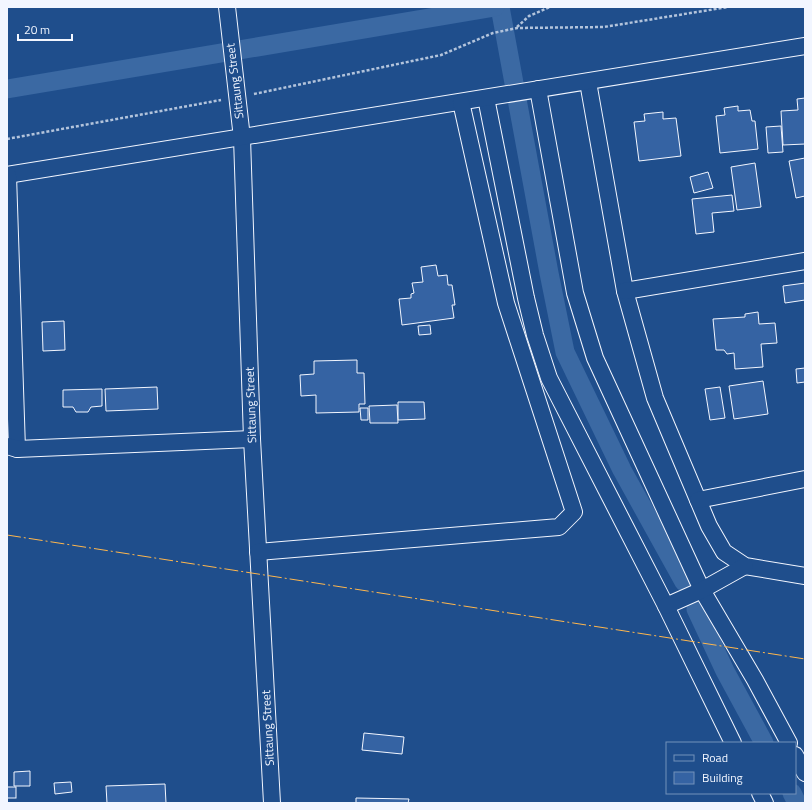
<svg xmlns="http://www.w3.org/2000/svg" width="812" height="810" font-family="'Titillium Web',sans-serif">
  <rect width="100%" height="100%" fill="#1f4e8c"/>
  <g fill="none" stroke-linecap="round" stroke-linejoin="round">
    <g stroke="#3b69a3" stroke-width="19">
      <polyline points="500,7 549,273 565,352 622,470 684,582"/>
      <polyline points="7,89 495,7"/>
      <polyline points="696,609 725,671 764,743"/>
      <polyline points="792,793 797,803"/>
    </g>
  </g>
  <g fill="#3563a3" stroke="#f2f6ff">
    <polygon points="805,98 805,144 783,145 781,111 798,110 797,99"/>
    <polygon points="738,106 738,111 750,110 752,121 755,121 758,149 720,153 716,116 725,115 724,108"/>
    <polygon points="663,112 663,119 676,118 681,156 639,161 634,122 645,121 644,114"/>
    <polygon points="781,126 783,152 768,153 766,127"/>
    <polygon points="805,158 805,196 796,198 789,161"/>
    <polygon points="755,163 761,207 737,210 731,167"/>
    <polygon points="708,172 713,188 694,193 690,177"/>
    <polygon points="732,195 734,211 712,213 714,232 696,234 692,199"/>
    <polygon points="436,265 438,276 447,275 448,285 452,285 455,305 452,305 454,318 402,325 399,299 411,298 411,294 414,293 412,283 423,282 421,267"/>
    <polygon points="805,283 805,300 785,303 783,286"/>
    <polygon points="758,312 759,324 775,323 777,343 761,344 763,367 735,369 734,353 727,354 724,350 716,350 713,319 745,317 745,314"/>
    <polygon points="64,321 65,350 43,351 42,322"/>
    <polygon points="430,325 431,334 419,335 418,326"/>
    <polygon points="357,360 357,373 364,373 365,404 359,404 359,412 316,413 316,395 301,396 300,375 314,374 314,361"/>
    <polygon points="805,368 805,382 797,383 796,369"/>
    <polygon points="763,381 768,414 734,419 729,386"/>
    <polygon points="157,387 158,409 106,411 105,389"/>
    <polygon points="720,387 725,418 710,420 705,389"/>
    <polygon points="102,389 102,406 91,407 88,412 76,412 73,407 63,407 63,390"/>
    <polygon points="398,402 424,402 425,419 398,420"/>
    <polygon points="397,405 398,423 370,423 369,406"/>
    <polygon points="360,408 368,408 368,420 361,420"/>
    <polygon points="364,733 404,737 402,754 362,750"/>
    <polygon points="30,771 30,786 14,786 14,772"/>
    <polygon points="71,782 72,792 55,794 54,783"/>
    <polygon points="165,784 166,803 107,803 106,786"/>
    <rect x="7" y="787" width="9" height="11"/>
    <polygon points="356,798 409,799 408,803 356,803"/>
  </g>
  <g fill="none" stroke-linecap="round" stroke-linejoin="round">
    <defs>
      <g id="minor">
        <polyline points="227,7 242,138 252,439 272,803"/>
        <polyline points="588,82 625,291 655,398 709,526 724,552 745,566 805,576"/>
        <polyline points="538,89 575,293 595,358 702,590 755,680 789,743"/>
        <polyline points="486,98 526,298 535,335 549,378 666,606 733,743"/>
        <polyline points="7,175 805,46"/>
        <polyline points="8,175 17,449"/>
        <polyline points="625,291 805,261"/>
        <polyline points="7,446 17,449 252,439"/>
        <polyline points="698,500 805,479"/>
        <polyline points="258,552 559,527 574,512 506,303 461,102"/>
        <polyline points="666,606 702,590 745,566"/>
        <polyline points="795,755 805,773"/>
        <polyline points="760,793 765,803"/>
      </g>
    </defs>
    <use href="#minor" stroke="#f2f6ff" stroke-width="18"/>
    <g stroke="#b3c4dc" stroke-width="2.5" stroke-dasharray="3 2" stroke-linecap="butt">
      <polyline points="517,27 529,16 550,7"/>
      <polyline points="254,94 441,55 493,33 517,28 604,27 728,7"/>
      <polyline points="7,139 221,100"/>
    </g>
    <use href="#minor" stroke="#1f4e8c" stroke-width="16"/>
    <polyline stroke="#ffb74d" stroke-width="1" stroke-dasharray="14 3 2 3" stroke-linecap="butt" points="7,535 805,659"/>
  </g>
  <g text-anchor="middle" stroke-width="3" stroke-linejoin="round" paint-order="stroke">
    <g font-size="12" fill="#f2f6ff" stroke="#1f4e8c">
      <text transform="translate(235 81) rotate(-97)" y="4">Sittaung Street</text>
      <text transform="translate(251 405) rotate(-92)" y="4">Sittaung Street</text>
      <text transform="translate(268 728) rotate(-93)" y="4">Sittaung Street</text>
    </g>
  </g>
  <rect width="812" height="810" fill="none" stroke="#f2f6ff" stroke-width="16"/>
  <rect x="666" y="742" width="130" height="52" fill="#1f4e8c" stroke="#7391ba"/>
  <rect x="674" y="755" width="20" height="6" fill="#1f4e8c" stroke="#7391ba"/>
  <text x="702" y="762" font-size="12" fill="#f2f6ff">Road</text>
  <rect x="674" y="772" width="20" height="12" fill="#3563a3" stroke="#7391ba"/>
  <text x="702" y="782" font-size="12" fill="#f2f6ff">Building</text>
  <path d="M18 34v6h54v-6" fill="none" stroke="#f2f6ff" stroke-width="2"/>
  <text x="24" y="34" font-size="12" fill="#f2f6ff" stroke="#1f4e8c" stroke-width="3" paint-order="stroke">20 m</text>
</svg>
